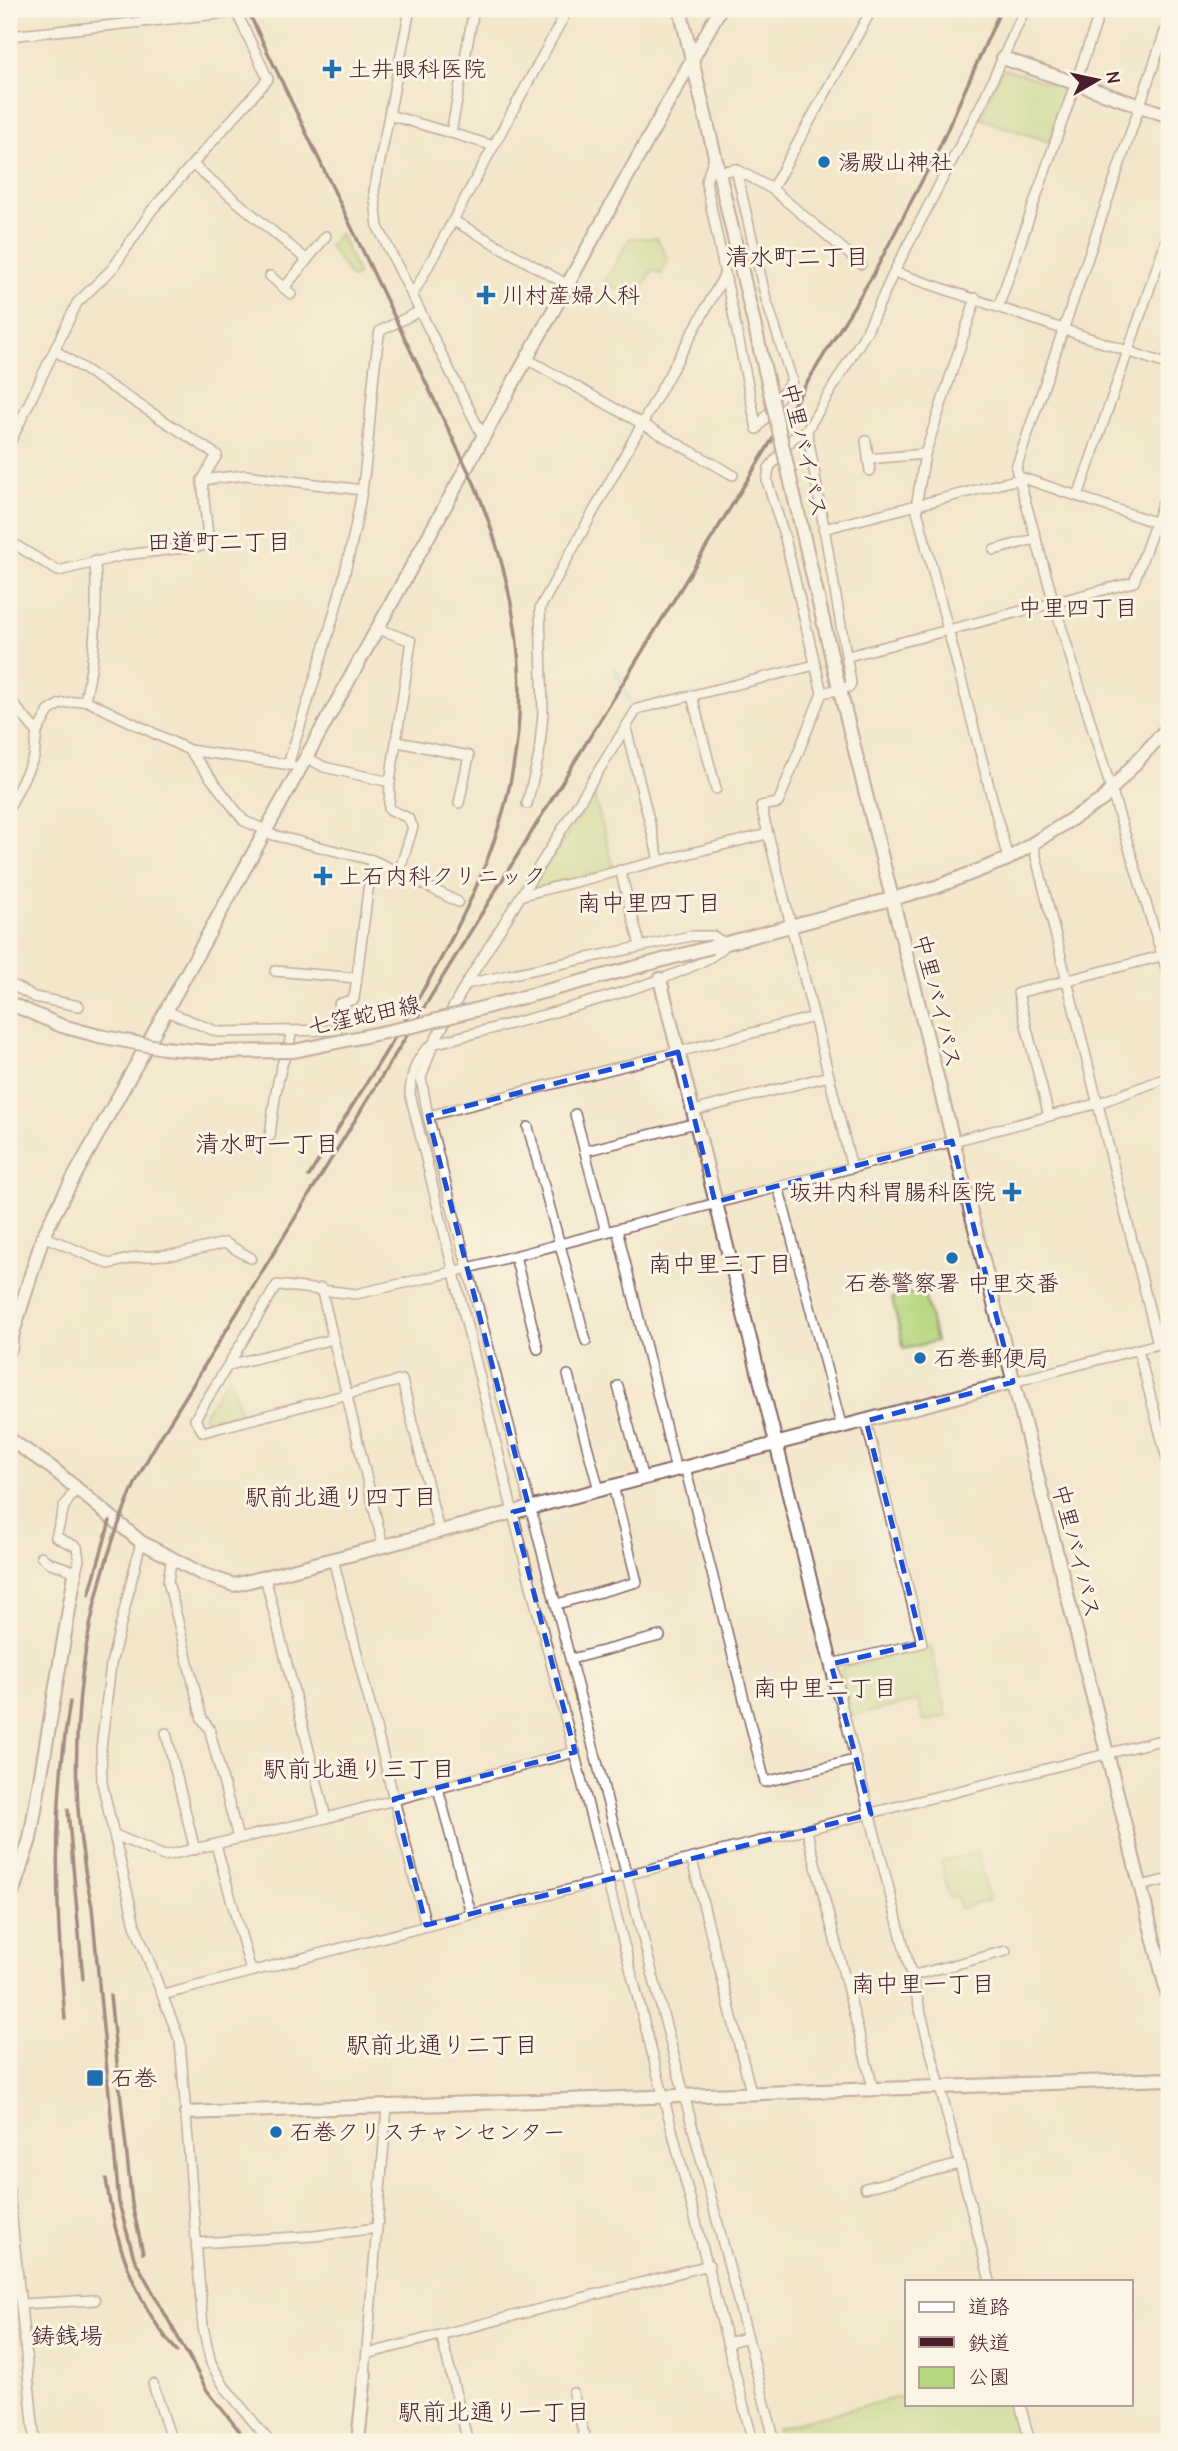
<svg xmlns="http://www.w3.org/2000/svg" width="1178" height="2451" font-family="'Comic Neue','Klee One',sans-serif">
  <rect width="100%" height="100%" fill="#fcf5e5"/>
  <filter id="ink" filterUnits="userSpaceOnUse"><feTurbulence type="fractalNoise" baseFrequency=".0143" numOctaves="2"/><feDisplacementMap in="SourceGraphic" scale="14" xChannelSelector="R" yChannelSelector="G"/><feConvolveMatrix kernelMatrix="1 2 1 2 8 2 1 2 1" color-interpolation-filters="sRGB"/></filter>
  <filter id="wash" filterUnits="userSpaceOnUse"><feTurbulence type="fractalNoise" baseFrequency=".00686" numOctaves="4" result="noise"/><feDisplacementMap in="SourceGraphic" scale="28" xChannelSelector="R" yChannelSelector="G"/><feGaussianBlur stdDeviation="1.57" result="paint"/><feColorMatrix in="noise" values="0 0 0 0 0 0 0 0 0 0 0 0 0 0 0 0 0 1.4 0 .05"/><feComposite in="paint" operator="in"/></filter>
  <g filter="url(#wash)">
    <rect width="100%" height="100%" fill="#f2e7cb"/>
    <g fill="#b5d77e" stroke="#807b54" stroke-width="2">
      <polygon points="1007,69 1064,88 1067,94 1050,142 981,119 1000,71"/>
      <polygon points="340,233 358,275 351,278 329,246"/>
      <polygon points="630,238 657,238 668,259 661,274 652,270 640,294 647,298 637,303 605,281"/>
      <polygon points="594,795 614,869 529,891"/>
      <polygon points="923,1290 936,1341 904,1349 892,1298"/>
      <polygon points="230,1374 241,1417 209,1425 203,1415"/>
      <polygon points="931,1647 947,1716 924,1722 918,1701 851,1716 841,1672 843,1667"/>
      <polygon points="978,1853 989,1901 960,1908 957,1896 949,1898 941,1861"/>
      <polygon points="907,2395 907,2404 1015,2404 1025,2442 780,2442 776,2428"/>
    </g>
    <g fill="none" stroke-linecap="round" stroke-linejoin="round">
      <polyline stroke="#50bccb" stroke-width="3.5" points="614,667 630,702"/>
    </g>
  </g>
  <g filter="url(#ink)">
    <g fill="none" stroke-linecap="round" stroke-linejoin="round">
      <defs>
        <g id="street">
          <polyline points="410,9 374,191 378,227 484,439"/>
          <polyline points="474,9 451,133 494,146"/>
          <polyline points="1169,20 1016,468 1054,603 1169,978"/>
          <polyline points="9,36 267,9"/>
          <polyline points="389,115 451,133"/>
          <polyline points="714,157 706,182 757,429 792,380 766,299 736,169"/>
          <polyline points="193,165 307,260 284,288"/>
          <polyline points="719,172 736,169 772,189 872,9"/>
          <polyline points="772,189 861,264"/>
          <polyline points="454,221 568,285"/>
          <polyline points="307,260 326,236"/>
          <polyline points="894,272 1169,365"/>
          <polyline points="270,276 291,294"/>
          <polyline points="412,296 568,9"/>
          <polyline points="976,298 925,454 916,507 1008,859"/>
          <polyline points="999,305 1101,9"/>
          <polyline points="527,359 733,475"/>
          <polyline points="807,430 793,438 769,468 767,481 785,538 822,693 778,803 761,806 852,1168"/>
          <polyline points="866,441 870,471"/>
          <polyline points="9,445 77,303 113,268 152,210 268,79 235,9"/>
          <polyline points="868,459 925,454"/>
          <polyline points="202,480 245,475 362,490"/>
          <polyline points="1078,496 1169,232"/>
          <polyline points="823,529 1023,478 1169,527"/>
          <polyline points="9,541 58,571 125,555 209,545 202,480 217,455 56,351"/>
          <polyline points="994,550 1035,539"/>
          <polyline points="848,656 1134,582 1169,486"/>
          <polyline points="822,693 849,687 851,683 807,430 867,331 894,272 983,101 1025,9"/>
          <polyline points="692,696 716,789"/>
          <polyline points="9,699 37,732"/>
          <path d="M85 700C96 653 98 609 95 561"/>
          <polyline points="626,728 659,860"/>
          <polyline points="398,742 469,756 459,803"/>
          <polyline points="189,750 291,765"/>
          <polyline points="308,758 324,767 390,782"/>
          <path d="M288 765C316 674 347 584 362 490 371 437 370 383 380 331L420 311"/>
          <polyline points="527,804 539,755 543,713 540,608 725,274"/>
          <polyline points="9,808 34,757 37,732 49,711 60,704 85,700 189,750 244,821 266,830"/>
          <polyline points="265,833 372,860"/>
          <polyline points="620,870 640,945"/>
          <polyline points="399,872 458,902"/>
          <polyline points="523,895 767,834"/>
          <polyline points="275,971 357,978"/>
          <polyline points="9,983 34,997 79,1006"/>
          <path d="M466 984 691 936H713L726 944C705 979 483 1030 433 1044 416 1055 411 1075 410 1094L529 1578 753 2442"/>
          <polyline points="166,1011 218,1032 337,1030 339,1004 354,999 372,860 399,872 413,827 408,818 389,809 390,782 411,641 376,628"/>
          <polyline points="693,1111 829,1076"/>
          <polyline points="575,1114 606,1232"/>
          <polyline points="428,1116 814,1017"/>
          <polyline points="1049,1116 1018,993 1169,954"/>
          <polyline points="528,1127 586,1341"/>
          <path d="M270 1136C273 1113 275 1091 281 1069 284 1055 291 1046 291 1032"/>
          <polyline points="585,1151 696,1123"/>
          <polyline points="778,1186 842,1428"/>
          <polyline points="617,1229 676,1470"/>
          <polyline points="43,1236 109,1264 137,1257 178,1254 225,1243 251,1258"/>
          <polyline points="515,1256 538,1349"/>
          <polyline points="321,1288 383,1546"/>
          <polyline points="1158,1344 1169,1341"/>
          <polyline points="1138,1350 1169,1466"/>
          <polyline points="229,1365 333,1339"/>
          <polyline points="568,1375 599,1490"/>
          <polyline points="1013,1382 1158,1344 1033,845"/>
          <polyline points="618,1386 643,1479"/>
          <polyline points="685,1467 765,1782 854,1760"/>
          <polyline points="439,1531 402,1380 203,1432 195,1419 277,1285 356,1294 453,1272 1099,1103 1169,1077"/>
          <polyline points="141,1542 111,1664 101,1749 102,1783 135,1925 180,2041 203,2327 211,2363 224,2386 270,2442"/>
          <path d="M41 1556C51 1568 65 1563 75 1574L79 1560 77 1547 56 1537 64 1507 76 1488"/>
          <polyline points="172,1557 168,1581 202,1719 209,1728 238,1838"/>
          <polyline points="333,1559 426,1925"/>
          <polyline points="265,1577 326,1818"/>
          <polyline points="557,1604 637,1582 613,1486"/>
          <polyline points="571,1659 660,1636"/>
          <polyline points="831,1664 922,1643 866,1421"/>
          <polyline points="839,1695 990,2281"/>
          <polyline points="166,1733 195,1850"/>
          <polyline points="438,1788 471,1914"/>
          <polyline points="807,1831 873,2088"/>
          <polyline points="115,1835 164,1856 326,1818 575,1752"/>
          <polyline points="216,1845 251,1971"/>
          <polyline points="692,1860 751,2092"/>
          <polyline points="1141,1886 1169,1879"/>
          <polyline points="911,1976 1006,1951"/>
          <path d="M163 1995C497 1906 833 1823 1169 1738"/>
          <polyline points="865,2188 960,2164"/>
          <polyline points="9,2190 35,2442"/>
          <polyline points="197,2243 314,2236 377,2228"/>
          <polyline points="21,2304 95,2300"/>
          <polyline points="441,2335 468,2442"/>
          <polyline points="727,2343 748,2337"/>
          <polyline points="367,2354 709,2265"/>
          <polyline points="365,2374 387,2106"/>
          <polyline points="153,2384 172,2442"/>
          <polyline points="573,2393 586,2442"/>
          <polyline points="1020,2404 1030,2442"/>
          <polyline points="775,2442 428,1116 421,1078 433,1044 466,984 637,709 815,665"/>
        </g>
        <g id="secondary">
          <polyline points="680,9 723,190"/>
          <polyline points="1003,58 1169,116"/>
          <polyline points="833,663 1169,2000"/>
          <polyline points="712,947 936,887 1008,859 1102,800 1169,726"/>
          <polyline points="660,979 839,1695"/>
          <polyline points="9,1003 62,1026 99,1036"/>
          <polyline points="9,1346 43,1236 63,1197 720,9"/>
          <polyline points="9,1439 52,1468 141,1542 202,1574 234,1585 1013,1382"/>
          <polyline points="10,1900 30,1839 75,1574"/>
          <polyline points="186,2113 1169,2079"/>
          <polyline points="358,2442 365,2374"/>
        </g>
        <polyline id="highway" points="9,1344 9,1347"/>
      </defs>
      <use href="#street" stroke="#856563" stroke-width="12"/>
      <use href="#secondary" stroke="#856563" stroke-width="16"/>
      <use href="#highway" stroke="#856563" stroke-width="19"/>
      <use href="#street" stroke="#fff" stroke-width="9"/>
      <use href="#secondary" stroke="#fff" stroke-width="12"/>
      <use href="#highway" stroke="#fff" stroke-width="16"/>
      <g stroke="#4a1f2b" stroke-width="3.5">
        <path d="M247 9 474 483C595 775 454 936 309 1176"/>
        <polyline points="89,1595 110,1521"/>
        <polyline points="68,1810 83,1979"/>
        <polyline points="110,1996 132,2204 143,2253"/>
        <path d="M65 2019C56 1913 52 1808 70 1702"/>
        <path d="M106 2179C114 2240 136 2305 177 2351"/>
        <polyline points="187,2352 206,2389 248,2442"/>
        <path d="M191 2361 134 2258 119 2203 92 1907C62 1771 76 1622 131 1493 149 1451 177 1412 200 1373L873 275 940 146 1001 9"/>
      </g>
      <defs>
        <g id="secondary-bridge">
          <polyline points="723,190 833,663"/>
          <polyline points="99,1036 163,1048 212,1052 294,1051 418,1025 712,947"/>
        </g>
      </defs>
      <use href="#secondary-bridge" stroke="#856563" stroke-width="16" stroke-linecap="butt"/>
      <use href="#secondary-bridge" stroke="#fff" stroke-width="12"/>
    </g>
  </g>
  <path d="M0 0H1178V2451H0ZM678 1052 715 1202 952 1141 1013 1382 866 1421 922 1643 831 1664 871 1814 426 1925 394 1799 575 1752 513 1512 529 1508 428 1116Z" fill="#f2e7cb" fill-opacity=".55" fill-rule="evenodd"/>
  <path fill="none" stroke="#1d4ed8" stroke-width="5" stroke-dasharray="14 9" stroke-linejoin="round" d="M678 1052 715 1202 952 1141 1013 1382 866 1421 922 1643 831 1664 871 1814 426 1925 394 1799 575 1752 513 1512 529 1508 428 1116Z"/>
  <g fill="#1f6fb2" stroke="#fcf5e5" stroke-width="2.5">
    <path d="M328.5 58.5h7v7h7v7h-7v7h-7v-7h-7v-7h7z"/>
    <circle cx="824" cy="162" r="7"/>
    <path d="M482.5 284.5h7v7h7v7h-7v7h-7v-7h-7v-7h7z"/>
    <path d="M319.5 865.5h7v7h7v7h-7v7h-7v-7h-7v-7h7z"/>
    <path d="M1008.5 1181.5h7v7h7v7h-7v7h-7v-7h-7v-7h7z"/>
    <circle cx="952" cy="1258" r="7"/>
    <circle cx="920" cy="1358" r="7"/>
    <rect x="86" y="2069" width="18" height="18" rx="3.5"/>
    <circle cx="276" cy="2132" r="7"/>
  </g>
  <g text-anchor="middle" stroke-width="6" stroke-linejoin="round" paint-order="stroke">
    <g font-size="23" fill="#4a1f2b" stroke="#fcf5e5" text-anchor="start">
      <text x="348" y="77">土井眼科医院</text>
      <text x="838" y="170">湯殿山神社</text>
      <text x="502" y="303">川村産婦人科</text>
      <text x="339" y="884">上石内科クリニック</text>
      <text x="996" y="1200" text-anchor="end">坂井内科胃腸科医院</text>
      <text x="952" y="1291" text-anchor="middle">石巻警察署 中里交番</text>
      <text x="934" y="1366">石巻郵便局</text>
      <text x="111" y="2086">石巻</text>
      <text x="290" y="2140">石巻クリスチャンセンター</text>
    </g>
    <g font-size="23" fill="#4a1f2b" stroke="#fcf5e5">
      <text transform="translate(805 450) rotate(77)" y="8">中里バイパス</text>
      <text transform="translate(938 1001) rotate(76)" y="8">中里バイパス</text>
      <text transform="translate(364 1015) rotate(-12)" y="8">七窪蛇田線</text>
      <text transform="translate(1077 1551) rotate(76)" y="8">中里バイパス</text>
    </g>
    <g font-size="24" fill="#4a1f2b" stroke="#fcf5e5">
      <text x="797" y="265">清水町二丁目</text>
      <text x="219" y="550">田道町二丁目</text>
      <text x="1078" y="616">中里四丁目</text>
      <text x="649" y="911">南中里四丁目</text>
      <text x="267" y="1152">清水町一丁目</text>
      <text x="720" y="1272">南中里三丁目</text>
      <text x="341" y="1505">駅前北通り四丁目</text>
      <text x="825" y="1696">南中里二丁目</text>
      <text x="359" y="1777">駅前北通り三丁目</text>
      <text x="923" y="1992">南中里一丁目</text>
      <text x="442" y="2053">駅前北通り二丁目</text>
      <text x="67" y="2344">鋳銭場</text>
      <text x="494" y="2420">駅前北通り一丁目</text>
    </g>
  </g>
  <rect width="1178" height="2451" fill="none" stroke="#fcf5e5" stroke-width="35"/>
  <rect x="905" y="2280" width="228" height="126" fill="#fcf5e5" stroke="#b59f9b" stroke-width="2"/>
  <rect x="919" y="2302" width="35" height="10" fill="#ffffff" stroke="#b59f9b" stroke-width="2"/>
  <text x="968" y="2314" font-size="21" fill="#4a1f2b">道路</text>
  <rect x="919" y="2337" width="35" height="10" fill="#4a1f2b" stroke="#b59f9b" stroke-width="2"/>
  <text x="968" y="2350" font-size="21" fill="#4a1f2b">鉄道</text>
  <rect x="919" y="2367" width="35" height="21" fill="#b5d77e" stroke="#b59f9b" stroke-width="2"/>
  <text x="968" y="2384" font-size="21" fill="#4a1f2b">公園</text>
  <g transform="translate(1097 80) rotate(81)" stroke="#fcf5e5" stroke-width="5" paint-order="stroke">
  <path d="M0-5L12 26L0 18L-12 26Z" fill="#4a1f2b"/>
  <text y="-10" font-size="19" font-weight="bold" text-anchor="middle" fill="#4a1f2b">N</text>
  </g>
</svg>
